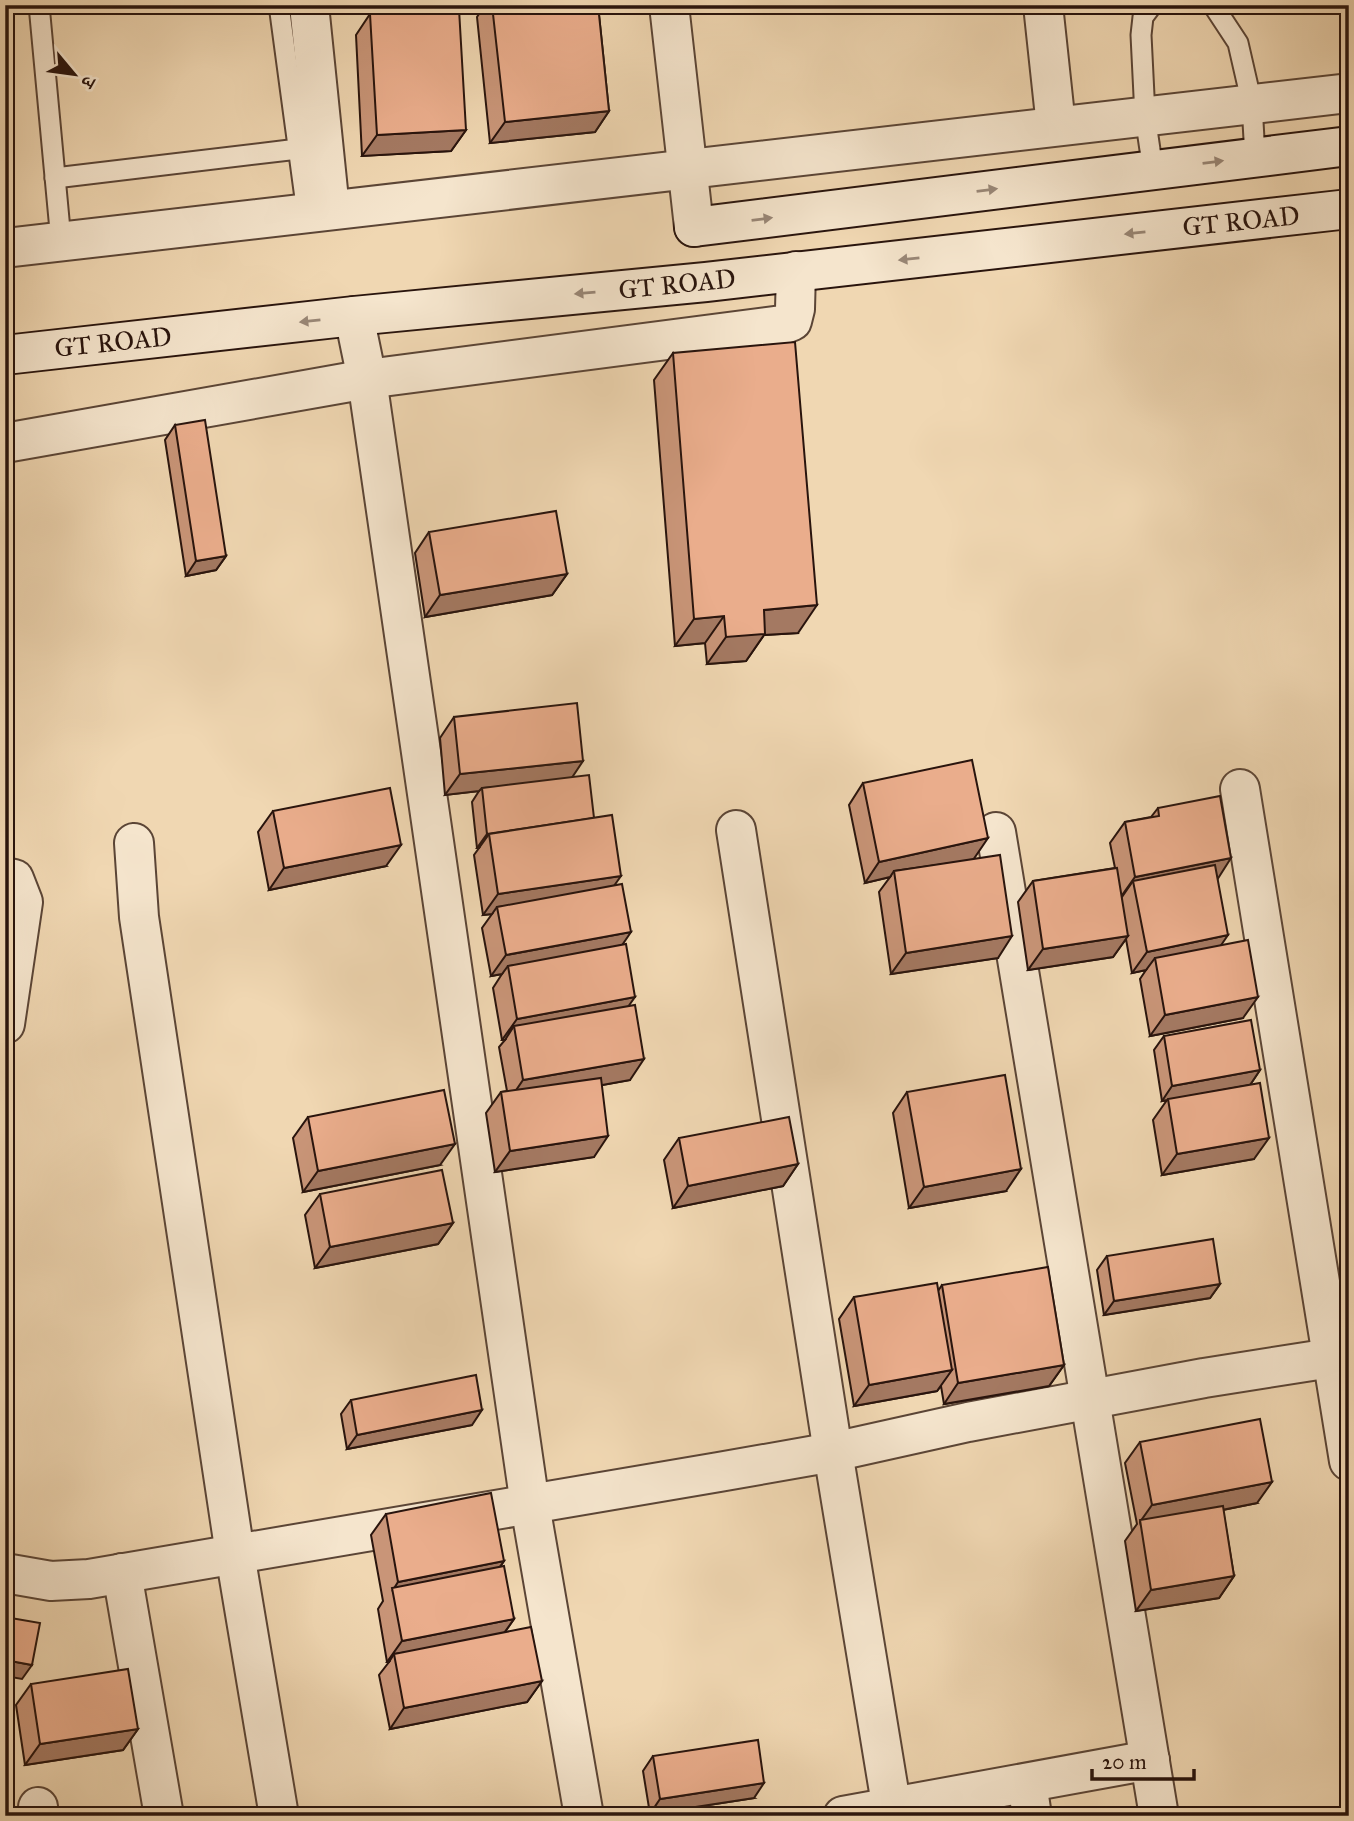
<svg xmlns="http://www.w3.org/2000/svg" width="1354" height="1821" font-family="'IM FELL Great Primer','Noto Serif Devanagari',serif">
  <rect width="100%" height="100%" fill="#f0d7b2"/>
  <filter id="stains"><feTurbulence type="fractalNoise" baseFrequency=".00286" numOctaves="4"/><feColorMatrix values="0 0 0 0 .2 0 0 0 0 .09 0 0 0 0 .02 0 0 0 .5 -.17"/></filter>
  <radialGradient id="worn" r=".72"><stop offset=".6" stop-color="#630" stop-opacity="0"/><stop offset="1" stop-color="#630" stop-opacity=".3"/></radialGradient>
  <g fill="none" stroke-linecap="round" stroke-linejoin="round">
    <defs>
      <g id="lane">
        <polyline points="39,5 61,241"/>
        <polyline points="279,5 307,213"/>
        <polyline points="1152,5 1143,17 1141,35 1145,116 1153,170"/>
        <polyline points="1213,5 1238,43 1252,104 1255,157"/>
        <polyline points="55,178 298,149"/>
      </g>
      <g id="street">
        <polyline points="309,5 330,210"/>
        <polyline points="669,5 694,227"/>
        <polyline points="1043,5 1056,126"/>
        <polyline points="5,248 1349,93"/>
        <polyline points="354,316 367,379 530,1505 584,1816"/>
        <polyline points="5,443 367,379 782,325 792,321 795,309 796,271"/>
        <polyline points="1240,789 1349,1461"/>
        <polyline points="736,830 833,1452 893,1816"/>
        <polyline points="996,832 1159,1816"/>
        <polyline points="134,843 139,917 235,1554 279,1816"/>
        <polyline points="5,877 14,879 23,902 5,1024"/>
        <polyline points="5,1573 51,1581 89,1579 719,1472 833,1452 968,1422 1204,1378 1331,1358"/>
        <polyline points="122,1573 164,1816"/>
        <polyline points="1027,1783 1032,1816"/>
        <polyline points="38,1807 39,1816"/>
        <polyline points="843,1816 1150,1760"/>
      </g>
      <g id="secondary">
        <polyline points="694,227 1349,146"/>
        <polyline points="5,355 354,316 706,282 1349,209"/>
      </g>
    </defs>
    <use href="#lane" stroke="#5b4536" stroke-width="23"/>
    <use href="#street" stroke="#5b4536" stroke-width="42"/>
    <use href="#secondary" stroke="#29140d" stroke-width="42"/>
    <use href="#lane" stroke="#f5e5cd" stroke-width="19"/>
    <use href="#street" stroke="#f5e5cd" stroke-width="38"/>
    <use href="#secondary" stroke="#f5e5cd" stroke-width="38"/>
  </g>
  <g fill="#c99578" stroke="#29140d" stroke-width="2">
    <polygon points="485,5 598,5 609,111 595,132 490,143 477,17"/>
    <polygon points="370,14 466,130 451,151 362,156 356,35"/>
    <polygon points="673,353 798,633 764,635 746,661 707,664 705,643 675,646 654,380"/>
    <polygon points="175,425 226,556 216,570 186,576 165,440"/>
    <polygon points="429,532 567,574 552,595 425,617 415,553"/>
    <polygon points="454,717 572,777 594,818 614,886 623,945 629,1006 630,1080 602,1085 594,1157 495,1172 486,1113 501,1092 507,1091 499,1047 505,1040 502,1040 493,988 502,974 491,976 482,928 492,914 483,915 474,855 479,848 477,848 472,802 479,791 445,795 440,738"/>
    <polygon points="863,783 974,859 998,958 891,974 879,892 890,877 865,883 849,805"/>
    <polygon points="1158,808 1217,878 1222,945 1243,1018 1150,1036 1140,979 1146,970 1132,973 1126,939 1113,957 1028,970 1018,902 1033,881 1115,868 1110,843 1125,822 1151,817"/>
    <polygon points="273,811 386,866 269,890 258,832"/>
    <polygon points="1164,1036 1260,1070 1250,1085 1254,1159 1162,1175 1153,1120 1167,1100 1162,1101 1154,1050"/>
    <polygon points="907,1092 1006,1191 909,1208 893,1113"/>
    <polygon points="308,1117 440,1165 303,1192 293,1138"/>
    <polygon points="679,1138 798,1164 783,1186 673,1208 664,1160"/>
    <polygon points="320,1194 453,1223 438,1244 315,1268 305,1215"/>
    <polygon points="1107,1256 1220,1284 1210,1298 1104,1315 1097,1270"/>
    <polygon points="942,1285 1064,1365 1049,1386 944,1404 941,1386 937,1391 854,1406 839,1319 854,1297 938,1291"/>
    <polygon points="351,1400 472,1425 347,1449 341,1414"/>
    <polygon points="1140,1442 1257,1503 1223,1510 1234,1576 1219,1598 1136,1611 1125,1541 1137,1524 1125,1463"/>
    <polygon points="386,1514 504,1561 500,1567 514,1619 505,1632 542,1681 527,1702 390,1729 379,1675 389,1662 387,1662 378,1609 383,1601 371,1535"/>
    <polygon points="31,1684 138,1729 123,1750 25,1765 16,1705"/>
    <polygon points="653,1756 754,1798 650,1814 643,1771"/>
  </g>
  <g fill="#a47962" stroke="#29140d" stroke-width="2">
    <polygon points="609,111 595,132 490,143 505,122"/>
    <polygon points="466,130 451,151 362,156 377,135"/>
    <polygon points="226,556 216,570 186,576 196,561"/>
    <polygon points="567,574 552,595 425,617 440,595"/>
    <polygon points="817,605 798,633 764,635 746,661 707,664 726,637 764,610"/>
    <polygon points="724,616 705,643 675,646 694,619"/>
    <polygon points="583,761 569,782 482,788 479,791 445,795 460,774"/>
    <polygon points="487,834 489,834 479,848 477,848"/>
    <polygon points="988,838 973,860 894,871 890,877 865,883 879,862"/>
    <polygon points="401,845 386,866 269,890 284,868"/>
    <polygon points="1231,858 1217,880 1133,881 1122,897 1120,898 1135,877"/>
    <polygon points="621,876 606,897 497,907 492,914 483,915 498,894"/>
    <polygon points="631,932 616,954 508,966 502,974 491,976 506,955"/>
    <polygon points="1228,935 1213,957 1155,958 1146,970 1132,973 1147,952"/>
    <polygon points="1012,936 998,958 891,974 906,953"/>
    <polygon points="1128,936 1113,957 1028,970 1043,949"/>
    <polygon points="635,997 620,1018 514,1026 505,1040 502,1040 517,1019"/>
    <polygon points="1258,997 1243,1018 1150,1036 1165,1015"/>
    <polygon points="644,1059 630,1080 508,1102 523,1080"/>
    <polygon points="1260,1070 1250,1085 1162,1101 1172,1086"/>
    <polygon points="608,1136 594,1157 495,1172 510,1151"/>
    <polygon points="1269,1138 1254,1159 1162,1175 1177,1154"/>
    <polygon points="455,1144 440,1165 303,1192 318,1171"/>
    <polygon points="798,1164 783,1186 673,1208 688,1186"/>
    <polygon points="1021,1169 1006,1191 909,1208 924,1187"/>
    <polygon points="453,1223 438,1244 315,1268 330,1247"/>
    <polygon points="1220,1284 1210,1298 1104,1315 1114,1301"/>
    <polygon points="1064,1365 1049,1386 944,1404 958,1383"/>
    <polygon points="952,1370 937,1391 854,1406 869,1385"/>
    <polygon points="482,1410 472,1425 347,1449 357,1435"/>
    <polygon points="1272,1482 1257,1503 1141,1526 1140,1522 1152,1505"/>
    <polygon points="504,1561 489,1582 393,1590 398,1582"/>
    <polygon points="1234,1576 1219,1598 1136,1611 1151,1590"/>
    <polygon points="514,1619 499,1640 394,1654 389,1662 387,1662 402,1641"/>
    <polygon points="5,1660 32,1665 22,1679 5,1676"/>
    <polygon points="542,1681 527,1702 390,1729 404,1708"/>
    <polygon points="138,1729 123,1750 25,1765 40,1744"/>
    <polygon points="764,1783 754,1798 650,1814 660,1799"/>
  </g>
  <g fill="#eaad8c" stroke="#29140d" stroke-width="2">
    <polygon points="492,5 598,5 609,111 505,122"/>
    <polygon points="459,9 466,130 377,135 370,14"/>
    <polygon points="795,342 817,605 764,610 765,634 726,637 724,616 694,619 673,353"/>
    <polygon points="205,420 226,556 196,561 175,425"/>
    <polygon points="556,511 567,574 440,595 429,532"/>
    <polygon points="577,703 583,761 460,774 454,717"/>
    <polygon points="972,760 988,838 879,862 863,783"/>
    <polygon points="589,775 594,818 487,834 482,788"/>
    <polygon points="390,788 401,845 284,868 273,811"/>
    <polygon points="1220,796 1231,858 1135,877 1125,822 1159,816 1158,808"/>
    <polygon points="612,815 621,876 498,894 489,834"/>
    <polygon points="1000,855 1012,936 906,953 894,871"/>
    <polygon points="1215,865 1228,935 1147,952 1133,881"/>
    <polygon points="1117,868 1128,936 1043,949 1033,881"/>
    <polygon points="622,884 631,932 506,955 497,907"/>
    <polygon points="1248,940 1258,997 1165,1015 1155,958"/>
    <polygon points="626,944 635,997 517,1019 508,966"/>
    <polygon points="635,1005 644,1059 523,1080 514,1026"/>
    <polygon points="1251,1020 1260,1070 1172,1086 1164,1036"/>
    <polygon points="1005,1075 1021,1169 924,1187 907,1092"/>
    <polygon points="601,1078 608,1136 510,1151 501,1092"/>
    <polygon points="1260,1083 1269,1138 1177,1154 1168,1099"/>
    <polygon points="444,1090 455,1144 318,1171 308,1117"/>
    <polygon points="789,1117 798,1164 688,1186 679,1138"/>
    <polygon points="442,1170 453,1223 330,1247 320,1194"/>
    <polygon points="1213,1239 1220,1284 1114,1301 1107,1256"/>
    <polygon points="1048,1267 1064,1365 958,1383 942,1285"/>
    <polygon points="937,1283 952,1370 869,1385 854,1297"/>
    <polygon points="476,1375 482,1410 357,1435 351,1400"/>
    <polygon points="1260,1419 1272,1482 1152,1505 1140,1442"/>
    <polygon points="491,1493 504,1561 398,1582 386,1514"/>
    <polygon points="1223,1506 1234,1576 1151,1590 1140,1520"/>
    <polygon points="504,1566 514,1619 402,1641 392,1588"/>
    <polygon points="5,1617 40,1623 32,1665 5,1660"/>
    <polygon points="531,1627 542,1681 404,1708 394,1654"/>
    <polygon points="128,1669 138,1729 40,1744 31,1684"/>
    <polygon points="758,1740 764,1783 660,1799 653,1756"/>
  </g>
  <defs><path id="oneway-solid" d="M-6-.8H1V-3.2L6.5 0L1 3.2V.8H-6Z" transform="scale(1.75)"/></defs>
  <g fill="#998777">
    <use href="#oneway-solid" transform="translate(1213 162) rotate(-7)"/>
    <use href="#oneway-solid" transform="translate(987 190) rotate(-7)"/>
    <use href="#oneway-solid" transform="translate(762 219) rotate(-7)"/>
    <use href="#oneway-solid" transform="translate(1135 233) rotate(174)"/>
    <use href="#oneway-solid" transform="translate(909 259) rotate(174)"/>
    <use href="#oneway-solid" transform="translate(585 293) rotate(175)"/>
    <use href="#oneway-solid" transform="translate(310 321) rotate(174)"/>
  </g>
  <g text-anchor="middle" stroke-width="5" stroke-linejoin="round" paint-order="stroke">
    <g font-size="26" fill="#29140d" stroke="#f5e5cd">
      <text transform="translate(1241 221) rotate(-6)" y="9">GT ROAD</text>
      <text transform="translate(677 284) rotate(-6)" y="9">GT ROAD</text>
      <text transform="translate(113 342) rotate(-6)" y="9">GT ROAD</text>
    </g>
  </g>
  <rect width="1354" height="1821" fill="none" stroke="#f0d7b2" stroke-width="28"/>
  <rect x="7" y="7" width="1340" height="1807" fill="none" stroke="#29140d" stroke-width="3.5"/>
  <rect x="14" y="14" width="1326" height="1793" fill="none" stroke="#29140d" stroke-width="2"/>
  <g transform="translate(74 74) rotate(119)" stroke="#f5e5cd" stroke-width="5" paint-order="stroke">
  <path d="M0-5L12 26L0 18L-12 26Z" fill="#29140d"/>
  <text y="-10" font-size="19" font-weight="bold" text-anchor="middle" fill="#29140d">उ</text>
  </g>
  <path d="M1092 1769v10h102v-10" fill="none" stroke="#29140d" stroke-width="3.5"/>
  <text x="1102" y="1769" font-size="21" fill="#29140d" stroke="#f5e5cd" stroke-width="5" paint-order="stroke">20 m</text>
  <rect width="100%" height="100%" filter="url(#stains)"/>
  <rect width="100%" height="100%" fill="url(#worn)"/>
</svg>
